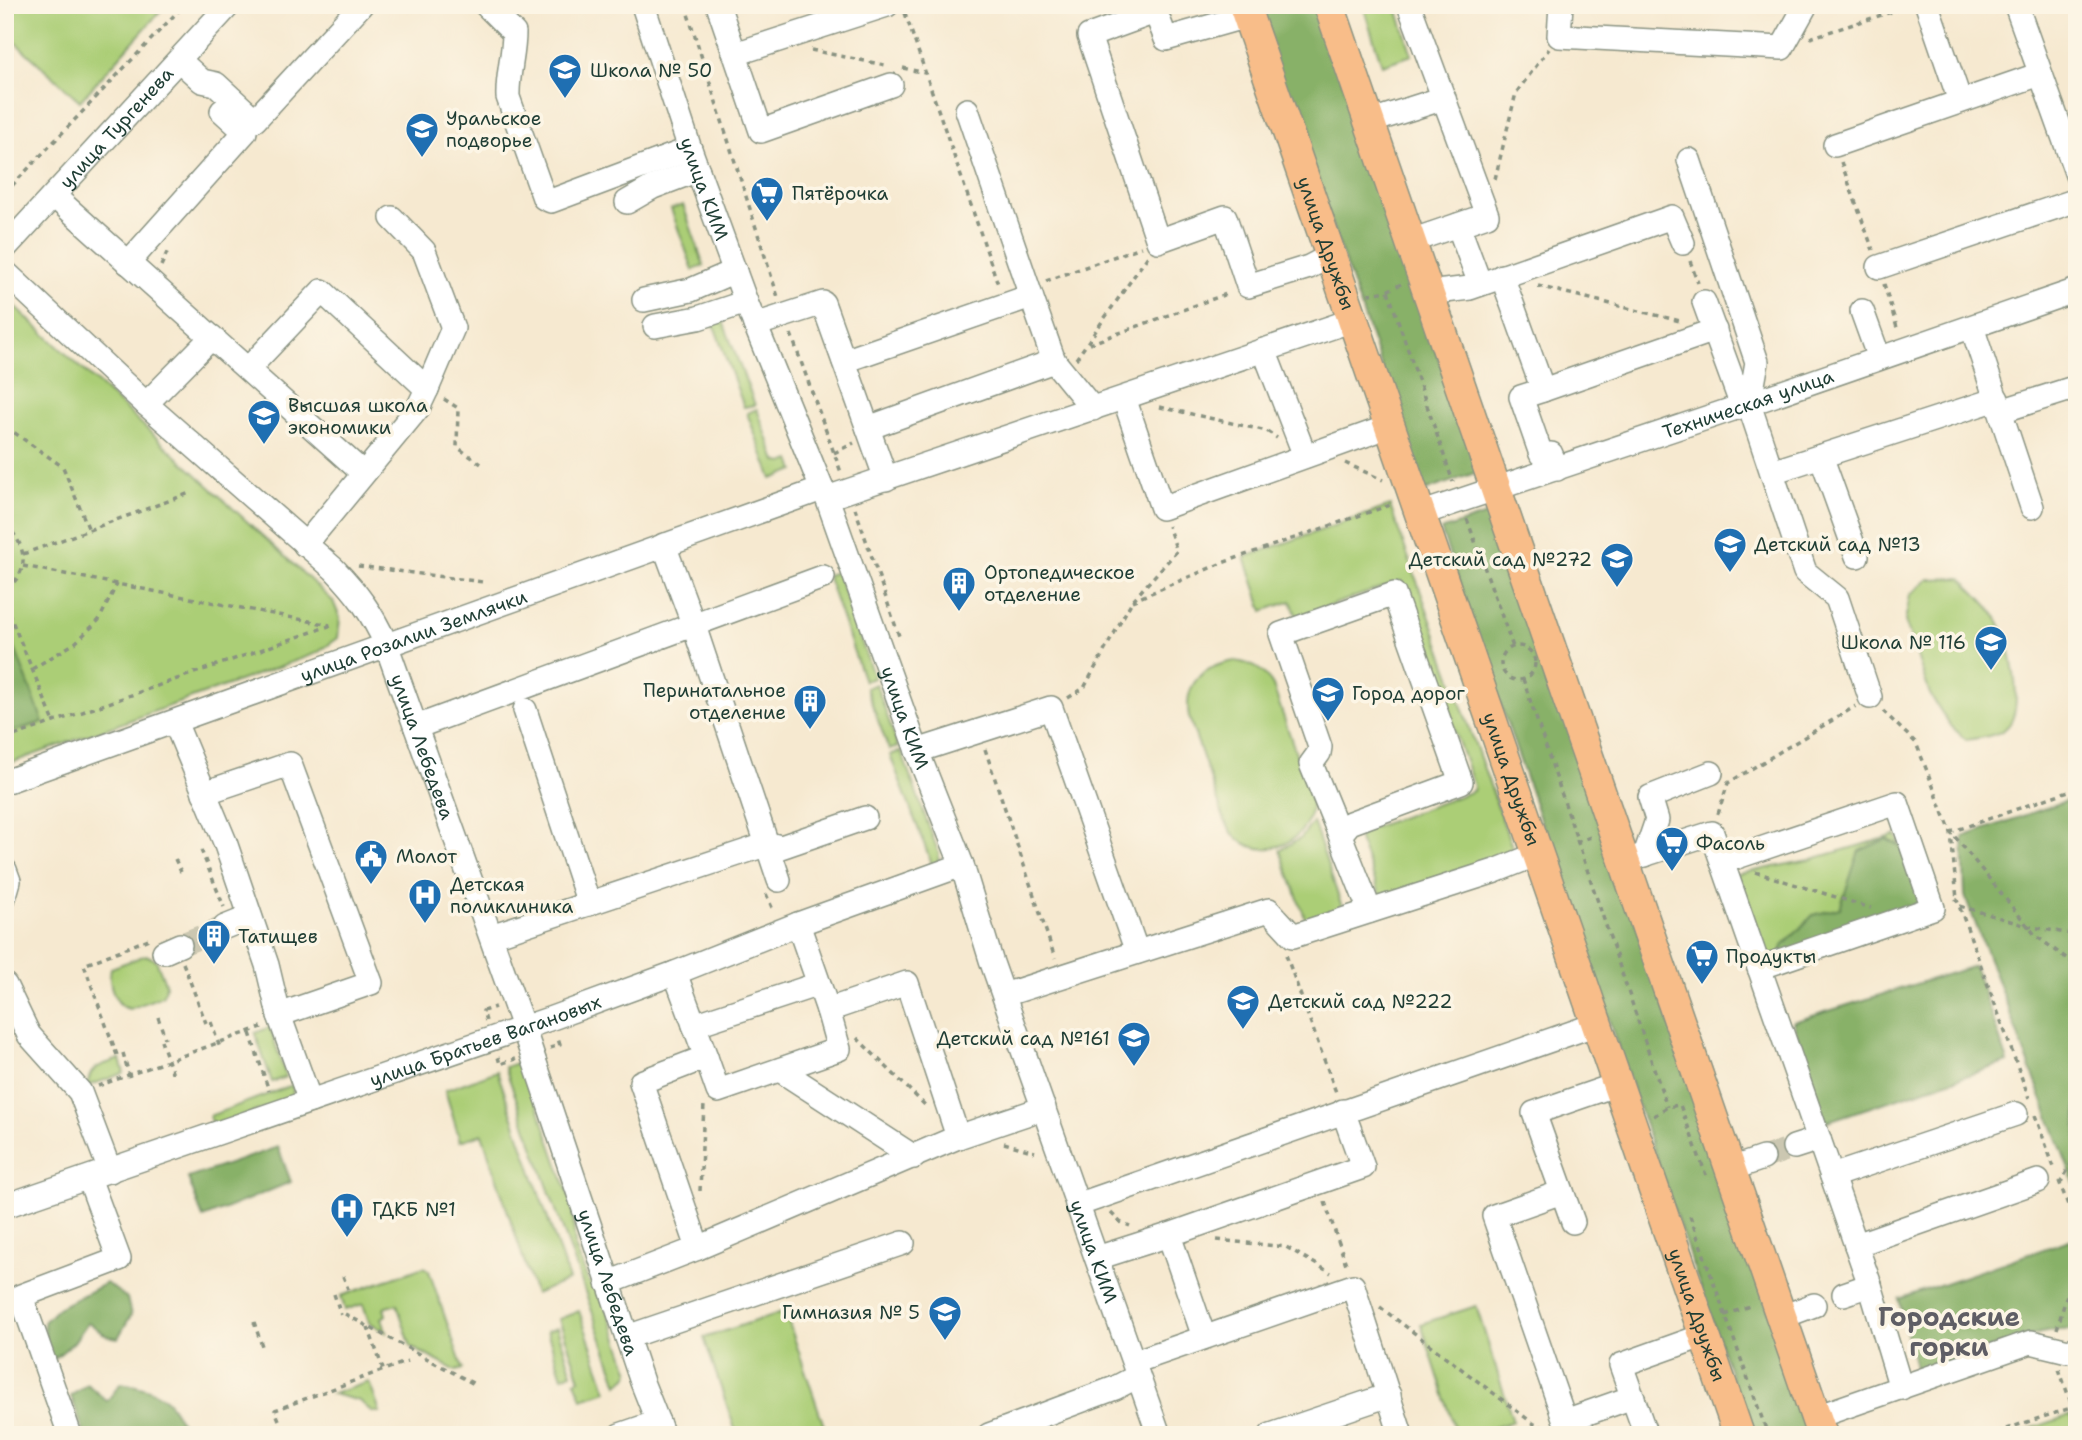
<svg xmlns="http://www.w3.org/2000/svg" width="2082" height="1440" font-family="'Shantell Sans',sans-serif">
  <rect width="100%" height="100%" fill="#fcf5e5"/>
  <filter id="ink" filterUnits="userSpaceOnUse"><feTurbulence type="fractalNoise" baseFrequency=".0143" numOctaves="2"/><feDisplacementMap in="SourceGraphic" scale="14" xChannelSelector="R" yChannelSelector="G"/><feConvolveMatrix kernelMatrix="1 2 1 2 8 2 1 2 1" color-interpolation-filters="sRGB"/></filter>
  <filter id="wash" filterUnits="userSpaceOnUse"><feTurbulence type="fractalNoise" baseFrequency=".00686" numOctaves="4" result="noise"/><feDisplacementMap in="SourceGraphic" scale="28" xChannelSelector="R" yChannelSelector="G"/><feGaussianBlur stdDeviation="1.57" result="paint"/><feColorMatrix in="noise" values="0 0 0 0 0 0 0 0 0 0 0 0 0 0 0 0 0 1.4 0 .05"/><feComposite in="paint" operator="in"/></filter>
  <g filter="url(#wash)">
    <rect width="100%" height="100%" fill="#f6e9d0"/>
    <g fill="#abce76" stroke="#658655" stroke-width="2">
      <polygon points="5,5 166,5 80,101 7,35 10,23"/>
      <polygon points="1376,5 1396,5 1412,55 1382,65 1364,9"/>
      <polygon points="683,205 704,266 693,270 671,209"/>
      <polygon points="11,303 333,601 340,618 338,638 317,653 5,765 5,310"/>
      <polygon points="722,319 755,405 744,407 712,320"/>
      <polygon points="757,409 776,461 783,463 791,460 795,470 772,479 747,413"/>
      <polygon points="1390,506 1513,850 1382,899 1359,840 1361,832 1473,791 1474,786 1401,581 1297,617 1291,601 1263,611 1245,557"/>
      <polygon points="837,572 874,678 864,681 827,575"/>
      <path d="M1961 578C1973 591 1988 603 1997 618 2010 638 2026 709 2007 727 1998 736 1979 738 1966 740L1949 724 1930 694 1905 621 1910 595 1929 579Z"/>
      <path d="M1235 661C1254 664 1263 669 1273 686L1309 791C1310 796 1312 803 1311 808 1307 844 1260 863 1234 835 1230 831 1228 825 1225 821L1189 717C1183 683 1203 666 1235 661Z"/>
      <polygon points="876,684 898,747 889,750 866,688"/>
      <polygon points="901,751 939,854 938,863 933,867 890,755"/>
      <polygon points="1313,822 1343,910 1307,923 1280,850 1301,838"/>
      <polygon points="1896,835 1927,907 1769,959 1733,875 1809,860"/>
      <path d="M146 955 156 960 166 985 165 991 162 996 130 1009C115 1007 107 982 111 968Z"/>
      <polygon points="270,1027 286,1077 272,1082 255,1033"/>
      <path d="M120 1059 124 1073 88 1086C88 1066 103 1065 120 1059Z"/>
      <polygon points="522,1061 572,1205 575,1247 588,1280 606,1306 630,1372 627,1377 618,1384 505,1067"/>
      <polygon points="497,1071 569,1280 535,1294 482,1134 460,1141 445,1090"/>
      <polygon points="293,1085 293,1098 213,1127 209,1116"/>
      <polygon points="424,1267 429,1271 463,1369 456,1371 411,1347 397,1304 384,1308 386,1315 382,1318 386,1332 369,1322 363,1304 345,1310 341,1296"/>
      <polygon points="1476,1306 1513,1421 1472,1435 1457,1435 1421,1324"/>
      <polygon points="579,1311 607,1391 582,1399 575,1381 580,1379 559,1319"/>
      <polygon points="785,1311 827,1435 737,1435 704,1338"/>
      <polygon points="557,1328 572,1373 562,1377 547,1331"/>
      <polygon points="369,1382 380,1412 372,1412 360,1401 332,1394"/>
      <polygon points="2071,1415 2077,1435 2029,1435 2027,1430"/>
    </g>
    <g fill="#88b167" stroke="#54774e" stroke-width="2">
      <polygon points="1255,5 1316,5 1478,472 1425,491"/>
      <polygon points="1495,512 1811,1435 1751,1435 1441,530"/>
      <polygon points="5,622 43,722 5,734"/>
      <polygon points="2077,797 2077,1181 2074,1182 1965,896 1963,837"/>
      <polygon points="1886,839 1910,851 1921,906 1780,956 1783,946 1813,915 1840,908 1859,851"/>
      <polygon points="1974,966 2008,1062 1825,1122 1793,1022"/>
      <polygon points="278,1147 291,1182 203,1218 188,1178"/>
      <path d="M2075 1238 2077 1239V1331C2045 1322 1951 1364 1917 1376L1899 1299Z"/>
      <polygon points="106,1283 127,1298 131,1315 118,1338 107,1336 88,1322 74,1342 54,1359 46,1351 44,1322 58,1308"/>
      <path d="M121 1383C160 1390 171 1396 186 1435H85L71 1396 87 1384 107 1401Z"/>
    </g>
  </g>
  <g filter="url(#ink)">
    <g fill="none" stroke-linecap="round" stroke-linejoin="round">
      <g stroke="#cbc7b1" stroke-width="23" stroke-dasharray="23 11" stroke-linecap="butt">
        <polyline points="180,945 225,927"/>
        <polyline points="1763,1158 1794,1147"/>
      </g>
      <defs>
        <g id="minor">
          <path d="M486 5 514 33C514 55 507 76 508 97L544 198 551 201 690 149"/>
          <path id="s1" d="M643 5 690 149 746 302 822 489 827 498 917 751 962 865 991 960 1159 1435"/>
          <polyline points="718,5 761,131 891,85"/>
          <polyline points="1153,5 1166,39 1247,16"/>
          <polyline points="1409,5 1487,215 1411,241"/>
          <polyline points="1561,5 1559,36 1782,48 1806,5"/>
          <polyline points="1927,5 1960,101"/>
          <polyline points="2016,5 2077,175"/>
          <polyline points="1155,12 1089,36 1158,241 1225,217 1248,286 1309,267 1330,256"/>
          <polyline points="735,54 887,5"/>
          <polyline points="179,60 202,81 216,84 255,120 361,5"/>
          <polyline points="967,110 1031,296"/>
          <polyline points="1369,122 1444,98"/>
          <polyline points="1835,145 2040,74"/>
          <polyline points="1689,160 1757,362 1752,390 1754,402"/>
          <polyline points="54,196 363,473"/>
          <polyline points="627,202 653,187 698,170"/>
          <polyline points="392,218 424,251 453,328 427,389"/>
          <polyline points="1458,225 1480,284"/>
          <path id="s2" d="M5 248 229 5"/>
          <polyline points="128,263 245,132 222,111"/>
          <polyline points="1879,267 2077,200"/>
          <path id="s3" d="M5 272 146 404 334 569C358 594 372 613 386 644L523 1027 642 1382 663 1435"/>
          <polyline points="1502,276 1543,390 1715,330"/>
          <polyline points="1428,293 1470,288 1672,217 1683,243"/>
          <polyline points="644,300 691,290 735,271"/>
          <polyline points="1704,302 1742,406"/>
          <polyline points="1862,311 1879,358"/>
          <polyline points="755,325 823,303 886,479"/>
          <polyline points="655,326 698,318 746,302"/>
          <polyline points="1972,327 2032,507"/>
          <polyline points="1264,350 1305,456"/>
          <polyline points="844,361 1031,296 1054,361 1093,409"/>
          <polyline points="248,369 322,291 427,389 418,408 305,545"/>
          <polyline points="1543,390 1521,397 1541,454 1551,454 1557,469"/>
          <polyline points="1124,398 1162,508 1390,426"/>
          <polyline points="146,404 212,337"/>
          <polyline points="1749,404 1805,572 1837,598 1870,697"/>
          <polyline points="2001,411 2077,387"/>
          <polyline points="868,428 1054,361"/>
          <polyline points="1821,456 1857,556"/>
          <polyline points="1772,472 1997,399"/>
          <polyline points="827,498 1353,320"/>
          <path id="s4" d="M1420 514 1754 402 2077 290"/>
          <polyline points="664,545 694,626 779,880"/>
          <polyline points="525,710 589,904"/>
          <polyline points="175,722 225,842 267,965 279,1015 310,1101"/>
          <polyline points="416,727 823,577"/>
          <polyline points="917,751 1051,708 1137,952"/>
          <path id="s5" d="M5 782 822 489"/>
          <polyline points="204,793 290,764 371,983 279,1015"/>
          <polyline points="1340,835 1311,764 1319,753 1320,747 1281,634 1394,594 1461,782 1350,823 1340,835 1370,911"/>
          <polyline points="1645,855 1657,820 1650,797 1711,773"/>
          <polyline points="1625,861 1712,833 1870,1285 1901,1388"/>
          <polyline points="1722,862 1897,803 1933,908 1759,968"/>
          <polyline points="5,870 9,881 5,895"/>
          <polyline points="225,927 250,917"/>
          <polyline points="491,936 768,844 781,847 865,818"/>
          <polyline points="164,952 180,945"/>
          <polyline points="819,984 828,1010 907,983 958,1137"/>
          <polyline points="5,985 29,1035 80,1092 110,1171"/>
          <polyline points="1004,995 1269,910 1293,936 1495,871 1538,854"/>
          <polyline points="694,1025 819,984 798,924"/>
          <polyline points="706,1057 718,1091 839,1049 828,1010"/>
          <polyline points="780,1070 914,1157"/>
          <polyline points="1794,1147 1819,1139"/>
          <polyline points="1731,1169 1763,1158"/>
          <polyline points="1832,1176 2016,1114"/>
          <polyline points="1562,1192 1494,1216 1565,1421 1633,1397"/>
          <polyline points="1077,1205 1597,1024"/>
          <path id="s6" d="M5 1206 552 1018 675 973 798 924 962 865"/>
          <polyline points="1573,1222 1534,1113 1618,1084"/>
          <polyline points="1856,1245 2038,1181"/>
          <polyline points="698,1248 958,1137 1044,1108"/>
          <polyline points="1097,1258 1169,1235"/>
          <polyline points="608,1283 698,1248 641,1082 706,1057 675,973"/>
          <polyline points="1844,1294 1870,1285"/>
          <polyline points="1782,1317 1814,1305"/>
          <polyline points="627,1337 903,1243"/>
          <polyline points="1204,1337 1169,1235 1363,1167 1343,1111"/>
          <polyline points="1134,1362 1353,1286 1401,1435"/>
          <polyline points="1816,1417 2031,1342 2068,1351 2077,1348"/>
          <polyline points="70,1435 21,1296 119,1259 89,1178"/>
          <polyline points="620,1435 658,1422"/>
          <polyline points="989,1435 1115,1388 1138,1376"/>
          <polyline points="1271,1435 1389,1395"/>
          <polyline points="1646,1435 1621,1365 1705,1335"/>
        </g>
        <g id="major">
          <path id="s7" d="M1244 5 1739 1435"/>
          <polyline points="1329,5 1822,1435"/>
        </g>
      </defs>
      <use href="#minor" stroke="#8a9382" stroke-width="26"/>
      <use href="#major" stroke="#8a9382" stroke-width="33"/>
      <g stroke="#8a9382" stroke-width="3.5" stroke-dasharray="5 5" stroke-linecap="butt">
        <polyline points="688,5 687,11 778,297"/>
        <polyline points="954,5 956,12"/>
        <polyline points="905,13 999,287"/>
        <polyline points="1810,38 1910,6"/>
        <polyline points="811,50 885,65"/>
        <polyline points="903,68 925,73"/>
        <polyline points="1841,162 1873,250"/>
        <polyline points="1495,179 1516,93 1549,49"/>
        <polyline points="5,193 184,5"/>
        <polyline points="1690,261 1698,283"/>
        <polyline points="161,266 169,248"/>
        <polyline points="1046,281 1141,247"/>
        <polyline points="1884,284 1898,331"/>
        <polyline points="1538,286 1680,321"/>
        <polyline points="1388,291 1453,482"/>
        <polyline points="1370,292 1370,294 1387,291 1401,284"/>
        <polyline points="791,334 842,475"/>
        <polyline points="1089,344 1229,293"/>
        <polyline points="1076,359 1148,256"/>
        <polyline points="444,399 458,408 457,447 484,466"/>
        <polyline points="1160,407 1267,431 1277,438"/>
        <polyline points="5,430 12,431 63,467 89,530"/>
        <polyline points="834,453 854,443"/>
        <polyline points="1345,463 1383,480"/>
        <polyline points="855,508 899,636"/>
        <polyline points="1467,519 1513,647"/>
        <path d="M5 525C26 542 32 573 5 589"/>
        <polyline points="23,554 190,493"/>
        <polyline points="23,566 330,625"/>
        <polyline points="358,566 483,582"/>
        <polyline points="1132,601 1222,563 1393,504"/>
        <polyline points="5,604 54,722"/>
        <circle cx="1518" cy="663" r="17"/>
        <polyline points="32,669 75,643 99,620 117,584"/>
        <polyline points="1523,679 1667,1107"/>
        <polyline points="1068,698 1084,688 1132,601 1177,551 1168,526"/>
        <polyline points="1883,711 1916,743 1951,832 1957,900"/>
        <polyline points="5,739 332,625"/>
        <polyline points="985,749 1055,958"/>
        <polyline points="2077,788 1951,832 2036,936 2077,966"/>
        <polyline points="1718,814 1728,783 1856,706"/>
        <polyline points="1576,842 1594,836"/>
        <polyline points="201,850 224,907"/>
        <polyline points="175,859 181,872"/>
        <polyline points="1755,872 1871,908"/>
        <polyline points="766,894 774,912"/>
        <polyline points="1955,901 1957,900 2029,1098"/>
        <polyline points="1960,906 2027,926 2077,935"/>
        <polyline points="1286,955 1337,1095"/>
        <polyline points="183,963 206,1023"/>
        <polyline points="158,1017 165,1038"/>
        <polyline points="486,1021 483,1011 495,1007"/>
        <polyline points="211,1022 220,1048"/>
        <polyline points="250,1033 269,1091"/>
        <polyline points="857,1038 927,1107"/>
        <polyline points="161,1040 173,1075"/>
        <polyline points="550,1048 560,1045 557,1036"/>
        <polyline points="123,1053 130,1078"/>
        <polyline points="117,1055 84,965 151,938"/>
        <polyline points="498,1057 500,1064 516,1059"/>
        <polyline points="98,1086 262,1027"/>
        <polyline points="2035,1115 2055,1170"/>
        <polyline points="1654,1116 1667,1107 1680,1105 1706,1175"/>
        <polyline points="1004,1143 1035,1152"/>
        <polyline points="2059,1181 2077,1229"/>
        <polyline points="2060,1184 2077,1153"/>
        <polyline points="700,1191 704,1104"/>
        <polyline points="1325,1202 1347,1267"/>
        <polyline points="1111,1213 1120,1222 1130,1226"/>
        <polyline points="1690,1216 1768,1435"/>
        <polyline points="1217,1240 1286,1247 1331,1273"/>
        <polyline points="343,1276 348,1289"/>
        <polyline points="334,1294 341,1315"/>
        <polyline points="1380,1307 1534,1424 1546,1428"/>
        <polyline points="345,1314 476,1385"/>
        <polyline points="1725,1315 1752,1305"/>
        <polyline points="254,1322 263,1349"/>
        <polyline points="368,1327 384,1372"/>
        <polyline points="2057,1329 2077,1260"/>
        <polyline points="2059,1369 2077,1420"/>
        <polyline points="279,1420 275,1410 408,1361"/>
        <polyline points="1987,1435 2077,1406"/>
      </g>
      <use href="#minor" stroke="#fff" stroke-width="23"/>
      <use href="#major" stroke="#f8bd89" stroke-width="30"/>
    </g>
  </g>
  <defs>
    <symbol id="school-pin" viewBox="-11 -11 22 30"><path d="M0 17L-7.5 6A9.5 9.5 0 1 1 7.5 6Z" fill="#1f6fb2" stroke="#fcf5e5"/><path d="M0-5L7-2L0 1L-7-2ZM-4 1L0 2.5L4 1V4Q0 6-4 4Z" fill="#fff"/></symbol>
    <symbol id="university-pin" viewBox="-11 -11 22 30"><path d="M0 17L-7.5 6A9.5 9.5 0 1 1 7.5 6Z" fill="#1f6fb2" stroke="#fcf5e5"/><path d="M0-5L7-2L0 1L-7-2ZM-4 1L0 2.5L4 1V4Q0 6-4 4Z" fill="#fff"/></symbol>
    <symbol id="supermarket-pin" viewBox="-11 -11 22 30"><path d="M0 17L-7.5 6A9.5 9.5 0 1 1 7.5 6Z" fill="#1f6fb2" stroke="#fcf5e5"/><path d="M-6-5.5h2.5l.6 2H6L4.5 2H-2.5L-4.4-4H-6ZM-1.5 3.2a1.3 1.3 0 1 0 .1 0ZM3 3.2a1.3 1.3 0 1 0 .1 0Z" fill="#fff"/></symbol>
    <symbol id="building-pin" viewBox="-11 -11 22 30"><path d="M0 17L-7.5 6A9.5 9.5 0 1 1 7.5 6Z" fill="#1f6fb2" stroke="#fcf5e5"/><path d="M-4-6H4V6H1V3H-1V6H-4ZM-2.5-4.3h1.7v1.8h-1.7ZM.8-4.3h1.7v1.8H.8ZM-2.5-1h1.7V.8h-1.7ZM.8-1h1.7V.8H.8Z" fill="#fff"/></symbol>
    <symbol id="civic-pin" viewBox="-11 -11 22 30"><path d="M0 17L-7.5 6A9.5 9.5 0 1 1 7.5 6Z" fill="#1f6fb2" stroke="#fcf5e5"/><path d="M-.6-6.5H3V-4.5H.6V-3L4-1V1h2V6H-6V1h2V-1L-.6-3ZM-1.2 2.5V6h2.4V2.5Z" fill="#fff"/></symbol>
    <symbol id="hospital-pin" viewBox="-11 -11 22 30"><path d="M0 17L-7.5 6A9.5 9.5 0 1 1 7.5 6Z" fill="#1f6fb2" stroke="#fcf5e5"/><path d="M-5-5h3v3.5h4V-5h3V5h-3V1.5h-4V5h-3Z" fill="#fff"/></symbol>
  </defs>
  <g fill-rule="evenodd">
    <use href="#school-pin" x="546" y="51" width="38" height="52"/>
    <use href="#university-pin" x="403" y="110" width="38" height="52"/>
    <use href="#supermarket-pin" x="748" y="174" width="38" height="52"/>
    <use href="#university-pin" x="245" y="397" width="38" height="52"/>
    <use href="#school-pin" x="1711" y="525" width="38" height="52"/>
    <use href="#school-pin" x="1598" y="540" width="38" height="52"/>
    <use href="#building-pin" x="940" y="564" width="38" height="52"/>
    <use href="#school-pin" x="1972" y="623" width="38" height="52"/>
    <use href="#school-pin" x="1309" y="674" width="38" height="52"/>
    <use href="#building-pin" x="791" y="682" width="38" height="52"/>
    <use href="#supermarket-pin" x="1653" y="824" width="38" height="52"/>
    <use href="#civic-pin" x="352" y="837" width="38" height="52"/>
    <use href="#hospital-pin" x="406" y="876" width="38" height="52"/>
    <use href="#building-pin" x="195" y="917" width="38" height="52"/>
    <use href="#supermarket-pin" x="1683" y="937" width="38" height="52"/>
    <use href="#school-pin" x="1224" y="982" width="38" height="52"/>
    <use href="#school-pin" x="1115" y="1019" width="38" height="52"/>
    <use href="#hospital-pin" x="328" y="1190" width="38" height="52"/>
    <use href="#school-pin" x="926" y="1293" width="38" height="52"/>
  </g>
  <g text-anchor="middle" stroke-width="7" stroke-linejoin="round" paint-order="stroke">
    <g font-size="19" fill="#1f3d34" stroke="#fcf5e5" text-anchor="start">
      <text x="590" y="77">Школа № 50</text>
      <text x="446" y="125">Уральское<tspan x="446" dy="22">подворье</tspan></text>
      <text x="792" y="200">Пятёрочка</text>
      <text x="288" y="412">Высшая школа<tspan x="288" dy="22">экономики</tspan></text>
      <text x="1754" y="551">Детский сад №13</text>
      <text x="1592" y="566" text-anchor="end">Детский сад №272</text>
      <text x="984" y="579">Ортопедическое<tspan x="984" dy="22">отделение</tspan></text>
      <text x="1966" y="649" text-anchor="end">Школа № 116</text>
      <text x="786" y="697" text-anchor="end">Перинатальное<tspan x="786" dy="22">отделение</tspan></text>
      <text x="1352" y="700">Город дорог</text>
      <text x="1696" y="850">Фасоль</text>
      <text x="396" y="863">Молот</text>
      <text x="450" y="891">Детская<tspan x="450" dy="22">поликлиника</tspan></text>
      <text x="238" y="943">Татищев</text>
      <text x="1726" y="963">Продукты</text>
      <text x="1268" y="1008">Детский сад №222</text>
      <text x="1110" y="1045" text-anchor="end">Детский сад №161</text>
      <text x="372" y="1216">ГДКБ №1</text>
      <text x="920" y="1319" text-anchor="end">Гимназия № 5</text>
    </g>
    <g font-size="19" fill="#1f3d34" stroke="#fcf5e5">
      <text dy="7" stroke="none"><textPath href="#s2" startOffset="164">улица Тургенева</textPath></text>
      <text dy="7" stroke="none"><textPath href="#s1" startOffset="194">улица КИМ</textPath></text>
      <text dy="7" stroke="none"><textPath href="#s7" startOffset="252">улица Дружбы</textPath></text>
      <text dy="7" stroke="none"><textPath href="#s4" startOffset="346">Техническая улица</textPath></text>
      <text dy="7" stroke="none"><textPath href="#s5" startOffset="434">улица Розалии Землячки</textPath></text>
      <text dy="7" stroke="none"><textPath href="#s1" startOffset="760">улица КИМ</textPath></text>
      <text dy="7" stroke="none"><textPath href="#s3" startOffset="644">улица Лебедева</textPath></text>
      <text dy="7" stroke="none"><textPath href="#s7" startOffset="819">улица Дружбы</textPath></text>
      <text dy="7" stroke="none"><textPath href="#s6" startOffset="508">улица Братьев Вагановых</textPath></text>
      <text dy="7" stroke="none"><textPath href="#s1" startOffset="1326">улица КИМ</textPath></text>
      <text dy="7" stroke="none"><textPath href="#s3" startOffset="1211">улица Лебедева</textPath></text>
      <text dy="7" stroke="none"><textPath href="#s7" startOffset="1386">улица Дружбы</textPath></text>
    </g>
    <g font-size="26" font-weight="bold" fill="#5f5e65" stroke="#fcf5e5">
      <text x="1949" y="1326">Городские<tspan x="1949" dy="30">горки</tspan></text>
    </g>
  </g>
  <rect width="2082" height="1440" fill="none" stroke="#fcf5e5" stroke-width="28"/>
</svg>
